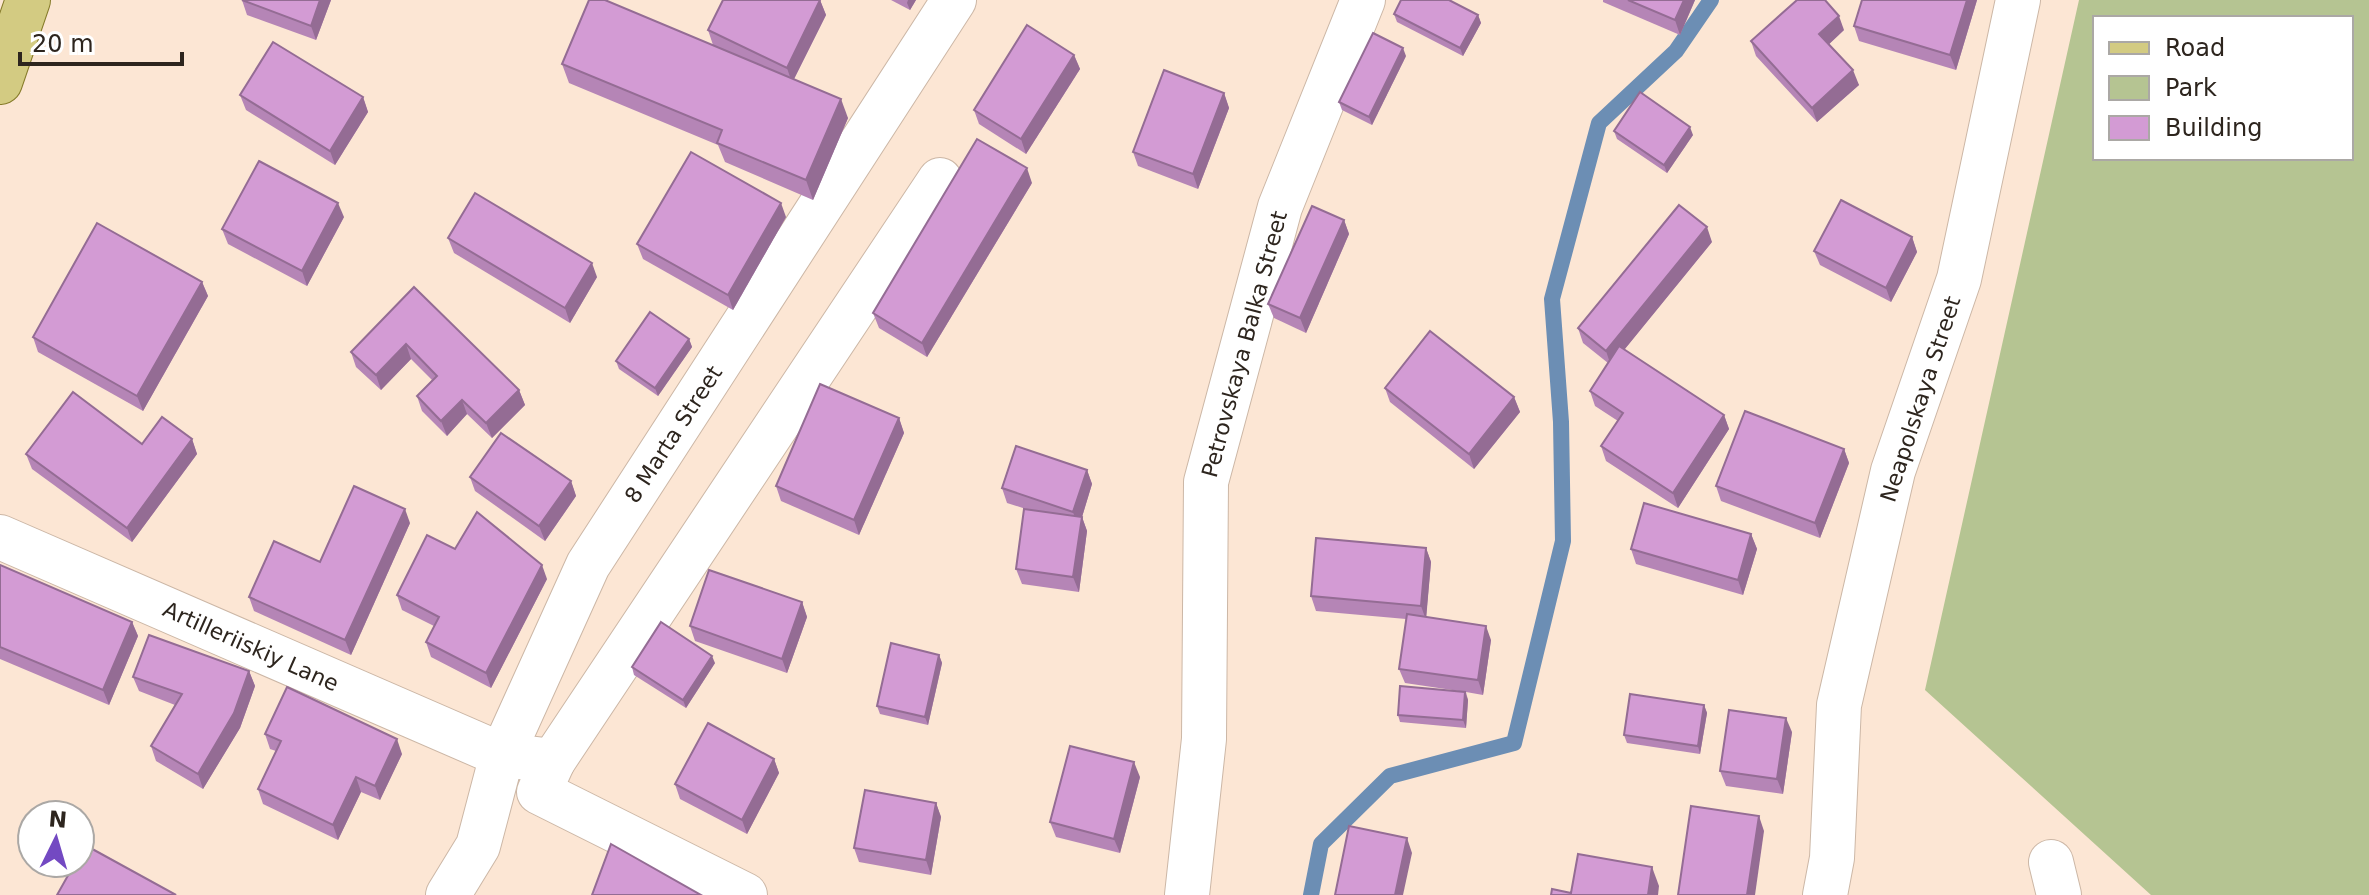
<svg xmlns="http://www.w3.org/2000/svg" width="2369" height="895" font-family="'DejaVu Sans',sans-serif">
  <rect width="100%" height="100%" fill="#fce6d4"/>
  <path fill="#b5c492" fill-rule="evenodd" d="M2079 0H2369V895H2151L1925 690ZM2095 18H2351V158H2095Z"/>
  <g fill="none" stroke-linecap="round" stroke-linejoin="round">
    <polyline stroke="#6c8eb4" stroke-width="16" points="1311,895 1321,844 1390,776 1514,743 1563,541 1561,422 1552,299 1599,123 1676,51 1711,0"/>
    <defs>
      <g id="minor">
        <polyline points="0,537 502,755 553,761 539,792 745,895"/>
        <polyline points="553,761 940,180"/>
        <polyline points="2051,862 2059,895"/>
        <polyline points="448,895 478,846 502,755 588,565 954,0"/>
        <polyline points="1187,895 1204,739 1206,482 1280,207 1363,0"/>
        <polyline points="1825,895 1832,858 1839,705 1893,471 1959,279 2018,0"/>
      </g>
      <polyline id="major" points="0,82 28,0"/>
    </defs>
    <use href="#minor" stroke="#ccb7a6" stroke-width="46"/>
    <use href="#major" stroke="#857b29" stroke-width="46"/>
    <use href="#minor" stroke="#fff" stroke-width="44"/>
    <use href="#major" stroke="#d3cb82" stroke-width="44"/>
  </g>
  <g fill="#b585b6">
    <polygon points="242,0 331,0 316,40 247,15"/>
    <polygon points="820,0 826,15 794,79 848,118 813,200 725,162 718,145 569,83 562,64 724,50 713,45 708,30"/>
    <polygon points="891,0 916,0 910,10"/>
    <polygon points="1603,0 1695,0 1680,35 1603,2"/>
    <polygon points="1862,0 1977,0 1956,70 1859,41 1854,26"/>
    <polygon points="1394,14 1478,15 1481,23 1463,56 1397,22"/>
    <polygon points="1844,30 1829,44 1859,85 1817,122 1756,56 1751,41"/>
    <polygon points="1074,55 1080,69 1026,154 979,124 974,110"/>
    <polygon points="1406,56 1372,125 1342,110 1339,102"/>
    <polygon points="1224,93 1229,108 1198,189 1138,166 1133,152"/>
    <polygon points="240,95 363,97 368,112 335,165 246,110"/>
    <polygon points="1614,131 1693,135 1667,173 1617,139"/>
    <polygon points="1032,183 927,357 879,328 873,313"/>
    <polygon points="344,217 307,286 228,244 222,229"/>
    <polygon points="786,217 733,310 643,259 637,244"/>
    <polygon points="1344,220 1349,234 1306,333 1274,318 1268,304"/>
    <polygon points="1912,237 1917,252 1891,302 1820,265 1814,251"/>
    <polygon points="448,238 597,277 570,323 454,253"/>
    <polygon points="1712,242 1624,350 1724,415 1729,429 1678,508 1606,461 1601,446 1618,421 1595,406 1590,391 1608,363 1583,343 1578,328"/>
    <polygon points="202,282 208,296 143,411 38,352 33,337"/>
    <polygon points="414,287 519,390 525,405 492,438 467,414 447,436 422,411 417,396 432,380 411,359 381,390 356,367 351,352"/>
    <polygon points="689,339 692,347 658,396 619,369 616,361"/>
    <polygon points="1385,388 1514,397 1520,412 1474,469 1390,402"/>
    <polygon points="899,418 904,433 859,535 781,501 776,486"/>
    <polygon points="192,439 197,454 132,542 32,469 26,454"/>
    <polygon points="1844,449 1849,463 1820,538 1721,501 1716,486"/>
    <polygon points="1087,470 1092,484 1082,517 1087,531 1079,592 1022,584 1016,569 1026,509 1007,503 1002,488"/>
    <polygon points="470,477 571,481 576,496 545,541 475,491"/>
    <polygon points="410,523 351,655 254,611 249,597 320,562"/>
    <polygon points="1751,534 1757,549 1743,595 1636,564 1631,549"/>
    <polygon points="1426,548 1431,562 1426,617 1491,640 1483,695 1466,692 1468,700 1466,728 1400,722 1398,715 1459,691 1405,683 1399,669 1406,619 1316,611 1311,596"/>
    <polygon points="0,565 132,622 138,636 109,705 0,659"/>
    <polygon points="547,579 491,688 431,657 426,642 434,626 402,610 397,595"/>
    <polygon points="802,602 807,617 787,673 695,641 690,626"/>
    <polygon points="939,655 942,663 928,725 880,714 877,706"/>
    <polygon points="715,663 686,708 634,675 632,667"/>
    <polygon points="249,671 255,686 240,728 203,789 156,761 151,746 175,705 139,691 133,677"/>
    <polygon points="1704,705 1707,713 1700,754 1627,743 1624,735"/>
    <polygon points="1792,732 1783,794 1726,786 1720,771"/>
    <polygon points="265,734 402,754 380,800 361,792 338,840 263,804 258,789 276,751 270,749"/>
    <polygon points="774,759 779,773 747,834 680,799 675,784"/>
    <polygon points="1140,777 1120,853 1056,837 1050,822"/>
    <polygon points="936,803 941,817 931,875 859,862 854,848"/>
  </g>
  <g fill="#946c94">
    <polygon points="320,0 331,0 316,40 311,26"/>
    <polygon points="820,0 826,15 792,83 787,68"/>
    <polygon points="908,0 916,0 910,10 907,3"/>
    <polygon points="1684,0 1695,0 1680,35 1675,20"/>
    <polygon points="1967,0 1977,0 1956,70 1950,55"/>
    <polygon points="1478,15 1481,23 1463,56 1460,48"/>
    <polygon points="1839,16 1844,30 1825,48 1819,34"/>
    <polygon points="1403,48 1406,56 1372,125 1369,117"/>
    <polygon points="1074,55 1080,69 1026,154 1021,139"/>
    <polygon points="1853,70 1859,85 1817,122 1812,108"/>
    <polygon points="1224,93 1229,108 1198,189 1193,174"/>
    <polygon points="363,97 368,112 335,165 330,151"/>
    <polygon points="841,99 848,118 813,200 806,180"/>
    <polygon points="1690,127 1693,135 1667,173 1664,165"/>
    <polygon points="1027,168 1032,183 927,357 922,343"/>
    <polygon points="338,203 344,217 307,286 302,271"/>
    <polygon points="781,203 786,217 733,310 728,295"/>
    <polygon points="1344,220 1349,234 1306,333 1300,318"/>
    <polygon points="1707,227 1712,242 1611,366 1606,351"/>
    <polygon points="1912,237 1917,252 1891,302 1886,288"/>
    <polygon points="592,263 597,277 570,323 565,308"/>
    <polygon points="202,282 208,296 143,411 137,396"/>
    <polygon points="689,339 692,347 658,396 655,388"/>
    <polygon points="406,344 411,359 381,390 376,375"/>
    <polygon points="519,390 525,405 492,438 486,423"/>
    <polygon points="1514,397 1520,412 1474,469 1469,454"/>
    <polygon points="462,400 467,414 447,436 441,421"/>
    <polygon points="1724,415 1729,429 1678,508 1673,493"/>
    <polygon points="899,418 904,433 859,535 854,520"/>
    <polygon points="192,439 197,454 132,542 127,528"/>
    <polygon points="1844,449 1849,463 1820,538 1815,523"/>
    <polygon points="1087,470 1092,484 1082,517 1087,531 1079,592 1073,577 1078,527 1073,512"/>
    <polygon points="571,481 576,496 545,541 539,526"/>
    <polygon points="405,509 410,523 351,655 345,640"/>
    <polygon points="1751,534 1757,549 1743,595 1738,580"/>
    <polygon points="1426,548 1431,562 1426,620 1421,606"/>
    <polygon points="542,565 547,579 491,688 486,673"/>
    <polygon points="802,602 807,617 787,673 782,659"/>
    <polygon points="132,622 138,636 109,705 103,690"/>
    <polygon points="1486,626 1491,640 1483,695 1478,680"/>
    <polygon points="939,655 942,663 928,725 925,717"/>
    <polygon points="712,656 715,663 686,708 683,700"/>
    <polygon points="249,671 255,686 240,728 203,789 198,774"/>
    <polygon points="1465,692 1468,700 1466,728 1463,720"/>
    <polygon points="1704,705 1707,713 1700,754 1698,746"/>
    <polygon points="1786,718 1792,732 1783,794 1777,779"/>
    <polygon points="397,739 402,754 380,800 375,786"/>
    <polygon points="774,759 779,773 747,834 742,820"/>
    <polygon points="1134,762 1140,777 1120,853 1114,839"/>
    <polygon points="356,777 361,792 338,840 333,825"/>
    <polygon points="936,803 941,817 931,875 926,860"/>
    <polygon points="1759,816 1764,831 1755,895 1747,895"/>
    <polygon points="1407,838 1412,853 1403,895 1395,895"/>
    <polygon points="1652,867 1659,886 1658,895 1648,895"/>
  </g>
  <g fill="#d39bd4" stroke="#946c94" stroke-width="2">
    <polygon points="242,0 320,0 311,26"/>
    <polygon points="589,0 605,0 841,99 806,180 717,143 722,130 562,64"/>
    <polygon points="723,0 820,0 787,68 708,30"/>
    <polygon points="1401,0 1449,0 1478,15 1460,48 1394,14"/>
    <polygon points="1628,0 1684,0 1675,20"/>
    <polygon points="1797,0 1825,0 1839,16 1819,34 1853,70 1812,108 1751,41"/>
    <polygon points="1862,0 1967,0 1950,55 1854,26"/>
    <polygon points="1027,25 1074,55 1021,139 974,110"/>
    <polygon points="1373,33 1403,48 1369,117 1339,102"/>
    <polygon points="273,42 363,97 330,151 240,95"/>
    <polygon points="1164,70 1224,93 1193,174 1133,152"/>
    <polygon points="1640,92 1690,127 1664,165 1614,131"/>
    <polygon points="977,139 1027,168 922,343 873,313"/>
    <polygon points="691,152 781,203 728,295 637,244"/>
    <polygon points="259,161 338,203 302,271 222,229"/>
    <polygon points="475,193 592,263 565,308 448,238"/>
    <polygon points="1841,200 1912,237 1886,288 1814,251"/>
    <polygon points="1679,205 1707,227 1606,351 1578,328"/>
    <polygon points="1312,206 1344,220 1300,318 1268,304"/>
    <polygon points="97,223 202,282 137,396 33,337"/>
    <polygon points="414,287 519,390 486,423 462,400 441,421 417,396 437,376 406,344 376,375 351,352"/>
    <polygon points="650,312 689,339 655,388 616,361"/>
    <polygon points="1430,331 1514,397 1469,454 1385,388"/>
    <polygon points="1619,346 1724,415 1673,493 1601,446 1623,413 1590,391"/>
    <polygon points="820,384 899,418 854,520 776,486"/>
    <polygon points="73,392 142,444 162,417 192,439 127,528 26,454"/>
    <polygon points="1745,411 1844,449 1815,523 1716,486"/>
    <polygon points="501,433 571,481 539,526 470,477"/>
    <polygon points="1016,446 1087,470 1073,512 1002,488"/>
    <polygon points="354,486 405,509 345,640 249,597 274,541 320,562"/>
    <polygon points="1644,503 1751,534 1738,580 1631,549"/>
    <polygon points="1024,509 1082,517 1073,577 1016,569"/>
    <polygon points="477,512 542,565 486,673 426,642 439,617 397,595 427,535 455,549"/>
    <polygon points="1316,538 1426,548 1421,606 1311,596"/>
    <polygon points="0,565 132,622 103,690 0,647"/>
    <polygon points="709,570 802,602 782,659 690,626"/>
    <polygon points="1407,614 1486,626 1478,680 1399,669"/>
    <polygon points="661,622 712,656 683,700 632,667"/>
    <polygon points="149,635 249,671 234,713 198,774 151,746 182,694 133,677"/>
    <polygon points="891,643 939,655 925,717 877,706"/>
    <polygon points="1400,686 1465,692 1463,720 1398,715"/>
    <polygon points="287,687 397,739 375,786 356,777 333,825 258,789 281,741 265,734"/>
    <polygon points="1630,694 1704,705 1698,746 1624,735"/>
    <polygon points="1729,710 1786,718 1777,779 1720,771"/>
    <polygon points="708,723 774,759 742,820 675,784"/>
    <polygon points="1070,746 1134,762 1114,839 1050,822"/>
    <polygon points="865,790 936,803 926,860 854,848"/>
    <polygon points="1691,806 1759,816 1747,895 1678,895"/>
    <polygon points="1349,826 1407,838 1395,895 1335,895"/>
    <polygon points="611,844 701,895 592,895"/>
    <polygon points="85,845 176,895 57,895 75,863 80,863 80,854"/>
    <polygon points="1578,854 1652,867 1648,895 1551,895 1552,889 1571,893"/>
  </g>
  <g text-anchor="middle" stroke-width="6" stroke-linejoin="round" paint-order="stroke">
    <g font-size="22" fill="#2d251e" stroke="#fff">
      <text transform="translate(1244 344) rotate(-75)" y="8">Petrovskaya Balka Street</text>
      <text transform="translate(1920 399) rotate(-72)" y="8">Neapolskaya Street</text>
      <text transform="translate(673 434) rotate(-57)" y="8">8 Marta Street</text>
      <text transform="translate(251 646) rotate(24)" y="8">Artilleriiskiy Lane</text>
    </g>
  </g>
  <rect x="2093" y="16" width="260" height="144" fill="#ffffff" stroke="#aba8a5" stroke-width="2"/>
  <rect x="2109" y="42" width="40" height="12" fill="#d3cb82" stroke="#aba8a5" stroke-width="2"/>
  <text x="2165" y="56" font-size="24" fill="#2d251e">Road</text>
  <rect x="2109" y="76" width="40" height="24" fill="#b5c492" stroke="#aba8a5" stroke-width="2"/>
  <text x="2165" y="96" font-size="24" fill="#2d251e">Park</text>
  <rect x="2109" y="116" width="40" height="24" fill="#d39bd4" stroke="#aba8a5" stroke-width="2"/>
  <text x="2165" y="136" font-size="24" fill="#2d251e">Building</text>
  <g transform="translate(56 839) rotate(5)"><circle r="38" fill="#ffffff" stroke="#aba8a5" stroke-width="2"/>
  <path d="M0-6L14 30L0 20L-14 30Z" fill="#7349c2"/>
  <text y="-12" font-size="22" font-weight="bold" text-anchor="middle" fill="#2d251e">N</text>
  </g>
  <path d="M20 52v12h162v-12" fill="none" stroke="#2d251e" stroke-width="4"/>
  <text x="32" y="52" font-size="24" fill="#2d251e" stroke="#ffffff" stroke-width="6" paint-order="stroke">20 m</text>
</svg>
